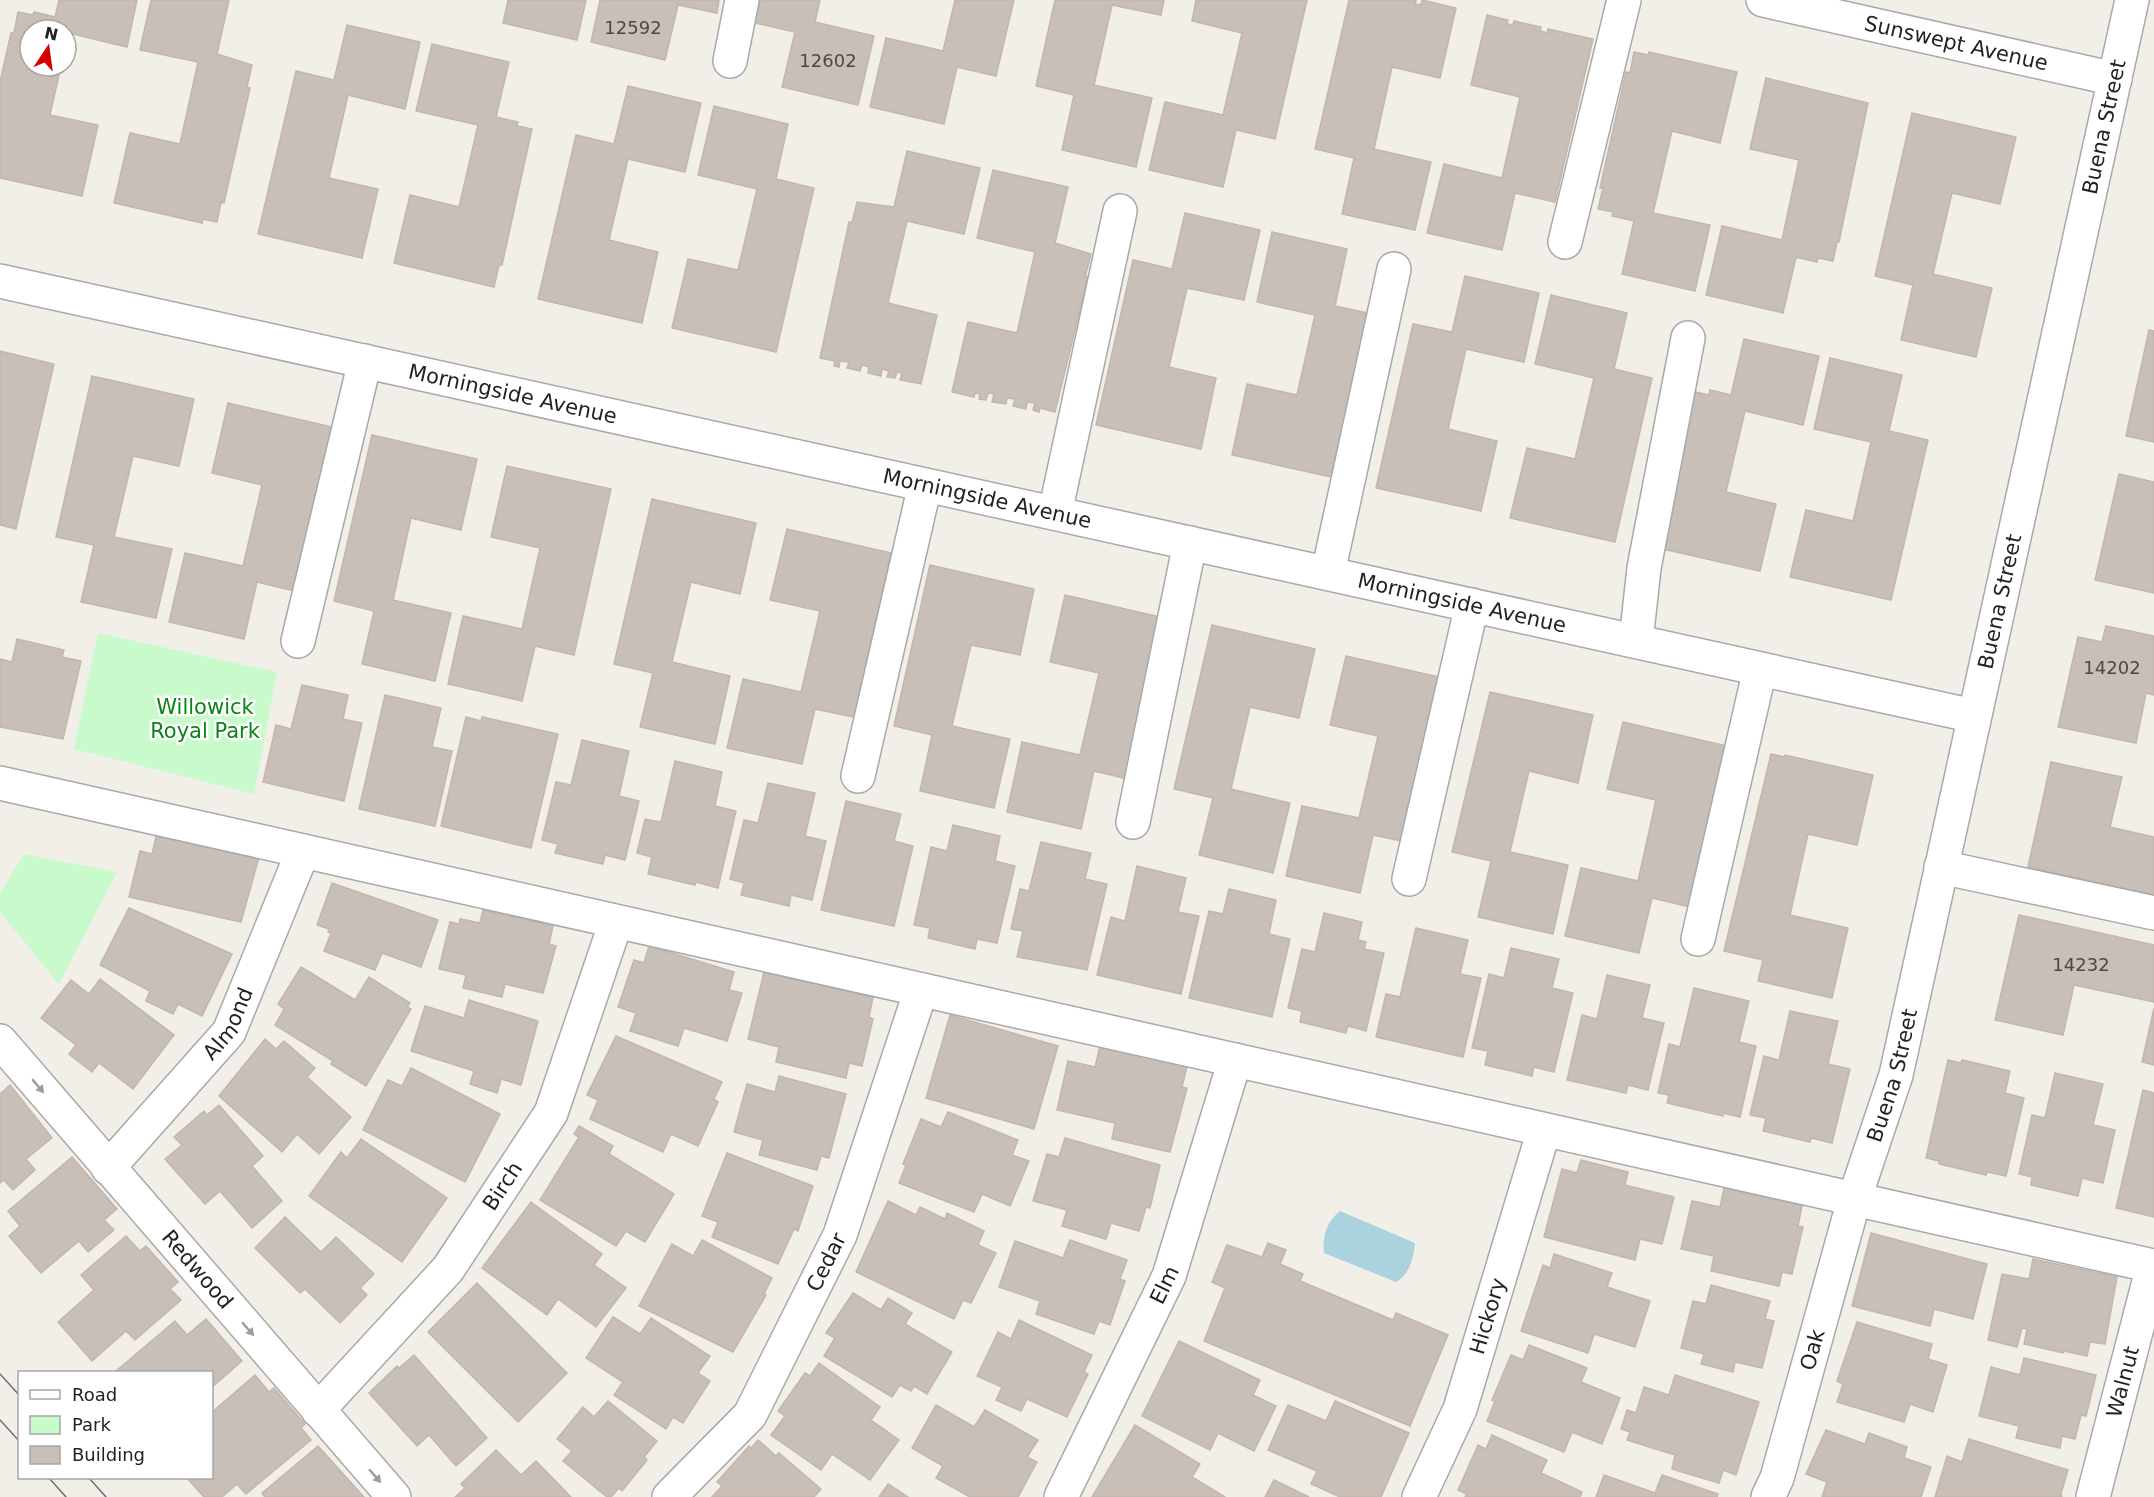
<svg xmlns="http://www.w3.org/2000/svg" width="2154" height="1497" font-family="'DejaVu Sans',sans-serif">
  <rect width="100%" height="100%" fill="#f2efe9"/>
  <g fill="#c8facc">
    <polygon points="98,633 277,672 254,794 74,749"/>
    <polygon points="24,854 117,872 59,984 0,912 0,894"/>
  </g>
  <path fill="#aad3df" d="M1340 1211 1415 1243C1413 1259 1410 1274 1396 1282L1324 1253C1322 1235 1327 1222 1340 1211Z"/>
  <g fill="#c7bfb8" stroke="#c4b6ab" stroke-width="1.5">
    <polygon points="59,0 137,0 127,47 69,33 66,46 66,30 30,30 30,66 61,66 50,115 98,125 82,196 0,178 0,82 11,33 14,33 18,12 33,15 34,12 55,17"/>
    <polygon points="151,0 229,0 217,54 252,65 247,87 250,88 224,203 221,202 217,222 203,219 202,223 114,203 130,133 180,144 198,62 140,50"/>
    <polygon points="508,0 586,0 577,40 503,23"/>
    <polygon points="600,0 719,0 717,13 678,5 665,60 591,42"/>
    <polygon points="760,0 820,0 815,22 874,36 858,105 782,87 795,32 755,23"/>
    <polygon points="955,0 1014,0 996,76 957,67 944,124 870,107 886,38 943,51"/>
    <polygon points="1055,0 1164,0 1161,15 1112,5 1094,85 1152,98 1136,167 1062,150 1074,95 1036,86"/>
    <polygon points="1196,0 1307,0 1275,139 1236,130 1223,187 1149,170 1165,102 1223,115 1242,33 1192,21"/>
    <polygon points="1349,0 1416,0 1415,4 1421,5 1422,0 1456,8 1440,78 1392,67 1374,149 1431,162 1415,230 1342,214 1354,158 1315,149"/>
    <polygon points="1487,15 1508,20 1507,24 1513,25 1514,21 1541,27 1540,31 1547,33 1548,29 1593,39 1555,202 1515,193 1502,250 1427,233 1444,164 1502,178 1520,97 1471,85"/>
    <polygon points="347,25 420,42 405,109 348,95 329,178 378,189 362,258 258,234 296,71 334,80"/>
    <polygon points="432,44 509,62 496,117 518,122 517,126 532,129 502,265 499,265 494,287 394,263 410,195 459,207 478,125 416,111"/>
    <polygon points="1634,52 1648,55 1649,52 1737,72 1720,143 1672,131 1653,213 1710,225 1695,291 1622,274 1634,221 1612,216 1613,212 1598,209 1603,188 1600,188 1626,72 1630,73"/>
    <polygon points="1766,78 1868,103 1839,242 1837,242 1833,261 1818,258 1817,262 1796,257 1783,313 1706,295 1722,226 1782,240 1799,160 1750,149"/>
    <polygon points="628,86 701,103 685,172 628,159 609,240 658,252 642,323 538,299 576,135 614,144"/>
    <polygon points="714,106 788,124 776,179 814,188 776,352 672,328 688,259 738,270 757,189 698,175"/>
    <polygon points="1912,113 2016,137 2000,204 1952,193 1933,274 1992,288 1976,357 1901,340 1913,285 1875,276"/>
    <polygon points="907,151 980,168 964,234 907,221 888,303 937,315 921,384 900,380 902,373 897,372 895,378 887,377 889,371 882,369 881,376 868,373 869,367 862,365 860,371 847,368 849,362 840,361 839,367 834,366 835,361 820,358 849,222 852,223 857,202 894,207"/>
    <polygon points="993,170 1068,187 1055,243 1091,254 1085,277 1088,277 1055,412 1040,408 1039,412 1033,410 1035,403 1027,402 1026,409 1013,406 1015,399 1007,398 1006,404 992,402 994,394 988,393 986,400 979,399 980,394 975,393 974,397 952,392 968,322 1017,333 1035,252 977,238"/>
    <polygon points="1185,213 1260,230 1244,300 1187,288 1169,367 1216,378 1201,449 1096,425 1133,260 1172,269"/>
    <polygon points="1272,232 1347,249 1335,306 1373,314 1336,478 1232,455 1247,384 1297,395 1315,315 1257,302"/>
    <polygon points="1465,276 1539,293 1524,362 1466,349 1448,429 1497,441 1481,511 1376,488 1413,324 1452,332"/>
    <polygon points="1551,295 1627,313 1614,369 1652,378 1615,542 1510,518 1527,448 1575,459 1594,378 1535,364"/>
    <polygon points="2149,330 2154,331 2154,442 2126,436"/>
    <polygon points="1744,339 1819,356 1803,425 1745,411 1726,492 1776,504 1760,571 1658,548 1695,392 1709,395 1710,390 1731,395"/>
    <polygon points="0,351 54,364 16,529 0,525"/>
    <polygon points="1830,358 1902,375 1889,431 1928,440 1891,600 1790,577 1806,510 1853,521 1871,442 1814,429"/>
    <polygon points="92,376 194,399 179,466 133,456 114,537 172,549 156,618 81,602 94,545 56,537"/>
    <polygon points="228,403 332,427 295,591 257,582 244,639 169,622 185,553 243,566 262,485 212,473"/>
    <polygon points="372,435 477,459 461,530 411,518 393,600 451,613 435,681 362,664 374,611 334,601"/>
    <polygon points="507,466 611,489 574,655 535,646 522,701 448,684 463,616 522,629 540,548 491,537"/>
    <polygon points="2119,474 2154,482 2154,593 2095,580"/>
    <polygon points="652,499 756,523 740,594 691,582 672,662 730,676 715,744 640,727 653,673 614,664"/>
    <polygon points="787,529 891,553 854,717 815,709 802,764 727,748 743,679 801,692 820,611 770,600"/>
    <polygon points="930,565 1034,589 1020,655 971,645 952,726 1010,739 994,808 920,791 932,735 894,726"/>
    <polygon points="1065,595 1169,619 1132,780 1094,771 1081,829 1007,812 1022,742 1080,755 1099,673 1050,662"/>
    <polygon points="1212,625 1315,649 1299,718 1250,707 1231,789 1290,803 1273,873 1199,855 1213,798 1174,789"/>
    <polygon points="2106,626 2154,636 2154,695 2146,693 2136,743 2058,727 2078,637 2102,642"/>
    <polygon points="17,639 64,650 62,657 81,661 63,739 0,727 0,659 12,662"/>
    <polygon points="1346,656 1448,679 1411,843 1373,835 1360,893 1286,876 1302,806 1359,818 1378,736 1330,725"/>
    <polygon points="302,685 348,695 343,719 362,723 344,801 263,782 276,725 291,729"/>
    <polygon points="1490,692 1593,715 1578,783 1529,771 1510,852 1568,865 1553,934 1478,917 1491,861 1452,852"/>
    <polygon points="385,695 441,708 432,747 452,751 435,826 359,809"/>
    <polygon points="466,717 481,721 482,717 558,734 531,848 441,826"/>
    <polygon points="1623,722 1727,746 1690,907 1652,898 1639,953 1565,936 1581,868 1638,881 1656,800 1607,789"/>
    <polygon points="582,740 629,751 619,796 639,801 625,860 605,855 603,864 555,853 558,844 542,840 556,782 571,785"/>
    <polygon points="1771,754 1784,757 1785,755 1873,775 1857,845 1808,834 1790,915 1848,928 1832,998 1758,981 1763,960 1724,951"/>
    <polygon points="675,761 722,772 715,806 736,811 718,888 696,882 695,885 648,874 652,857 637,853 645,819 661,822"/>
    <polygon points="2051,762 2122,777 2110,827 2154,837 2154,895 2028,867"/>
    <polygon points="768,783 815,793 805,836 826,841 812,900 791,895 789,906 741,895 744,883 730,879 744,820 758,823"/>
    <polygon points="846,801 901,814 894,841 913,846 894,926 821,910"/>
    <polygon points="953,825 1000,836 995,861 1015,866 997,943 977,939 975,949 928,938 930,928 914,925 931,847 947,851"/>
    <polygon points="157,833 259,857 241,922 129,897 140,851 152,854"/>
    <polygon points="1041,842 1091,853 1085,879 1107,884 1087,970 1017,957 1023,931 1011,929 1020,889 1029,891"/>
    <polygon points="1137,866 1186,878 1178,912 1199,916 1181,994 1097,975 1111,917 1125,921"/>
    <polygon points="332,883 438,920 421,967 382,953 375,970 324,951 331,933 328,932 329,929 317,925"/>
    <polygon points="1229,889 1276,900 1269,934 1290,939 1272,1017 1189,998 1209,911 1223,914"/>
    <polygon points="129,908 232,954 202,1016 178,1004 173,1014 146,1001 150,991 100,965"/>
    <polygon points="483,910 553,926 549,944 556,946 543,993 505,984 502,997 463,988 466,975 439,969 450,922 459,924 460,919 480,923"/>
    <polygon points="1324,913 1362,922 1358,940 1366,942 1364,949 1384,953 1366,1031 1348,1026 1346,1033 1300,1022 1302,1011 1288,1008 1302,949 1315,952"/>
    <polygon points="2019,915 2154,945 2154,1002 2074,985 2063,1035 1995,1020"/>
    <polygon points="1416,928 1468,940 1460,974 1481,978 1463,1057 1376,1037 1386,994 1400,997"/>
    <polygon points="649,946 734,972 729,990 742,993 727,1041 684,1028 678,1046 630,1031 636,1013 618,1007 634,960 644,963"/>
    <polygon points="1511,948 1559,959 1552,988 1573,993 1554,1072 1534,1067 1532,1076 1485,1065 1488,1051 1472,1048 1489,974 1504,978"/>
    <polygon points="301,967 355,1000 369,977 410,1003 407,1007 411,1009 366,1086 331,1064 333,1061 275,1025 284,1009 278,1004"/>
    <polygon points="764,972 873,997 869,1017 873,1019 862,1066 849,1063 846,1078 776,1062 779,1047 748,1039"/>
    <polygon points="1607,975 1650,985 1642,1018 1664,1023 1648,1090 1628,1085 1626,1093 1567,1080 1582,1015 1597,1019"/>
    <polygon points="100,979 174,1035 133,1089 99,1063 92,1072 69,1054 76,1045 41,1018 71,980 89,994"/>
    <polygon points="1694,988 1749,1001 1739,1042 1756,1046 1740,1117 1723,1113 1723,1116 1667,1103 1669,1095 1658,1093 1669,1044 1680,1047"/>
    <polygon points="469,1000 538,1021 521,1085 501,1079 497,1093 470,1084 474,1071 411,1051 425,1006 464,1018"/>
    <polygon points="2154,1008 2154,1065 2142,1062"/>
    <polygon points="1790,1011 1838,1021 1828,1064 1850,1069 1832,1143 1811,1138 1810,1142 1763,1131 1766,1118 1750,1115 1764,1056 1779,1060"/>
    <polygon points="950,1015 1058,1046 1034,1129 926,1098"/>
    <polygon points="616,1036 722,1082 714,1099 718,1102 698,1146 671,1134 663,1152 590,1119 598,1100 587,1095"/>
    <polygon points="265,1039 276,1049 284,1041 315,1068 307,1077 351,1117 319,1154 297,1134 282,1152 219,1096"/>
    <polygon points="1100,1046 1187,1066 1182,1087 1187,1088 1170,1152 1112,1139 1115,1123 1057,1110 1068,1061 1095,1067"/>
    <polygon points="1948,1060 1961,1063 1962,1060 2010,1071 2005,1093 2024,1098 2006,1176 1987,1172 1986,1175 1939,1164 1939,1161 1926,1158"/>
    <polygon points="411,1068 500,1114 465,1182 363,1130 388,1080 402,1086"/>
    <polygon points="2055,1073 2103,1084 2093,1125 2115,1130 2103,1183 2082,1178 2078,1196 2031,1185 2032,1177 2019,1174 2032,1115 2045,1118"/>
    <polygon points="779,1076 846,1094 829,1158 821,1156 817,1170 759,1155 763,1140 734,1132 747,1084 775,1092"/>
    <polygon points="10,1085 52,1138 26,1159 35,1170 13,1190 4,1180 0,1183 0,1094"/>
    <polygon points="2143,1090 2154,1093 2154,1217 2116,1208"/>
    <polygon points="219,1105 263,1156 252,1166 282,1201 252,1228 220,1191 205,1204 165,1159 182,1145 174,1137 204,1111 207,1115"/>
    <polygon points="948,1112 1018,1140 1012,1155 1029,1161 1010,1206 982,1194 974,1212 899,1183 906,1165 903,1164 921,1119 941,1127"/>
    <polygon points="579,1126 613,1146 609,1154 674,1194 645,1242 626,1231 616,1246 540,1200 579,1137 574,1134"/>
    <polygon points="1065,1138 1160,1165 1150,1208 1146,1207 1139,1231 1111,1223 1106,1239 1062,1226 1067,1210 1033,1201 1047,1154 1059,1157"/>
    <polygon points="361,1139 447,1198 402,1262 309,1196 341,1152 347,1158"/>
    <polygon points="727,1153 813,1186 798,1231 794,1229 778,1264 712,1237 718,1222 702,1216"/>
    <polygon points="72,1157 117,1209 104,1220 114,1230 88,1252 79,1241 41,1273 9,1236 20,1226 8,1211"/>
    <polygon points="1581,1160 1628,1172 1625,1185 1674,1197 1662,1244 1640,1239 1635,1260 1544,1237 1562,1169 1577,1173"/>
    <polygon points="1724,1188 1802,1206 1798,1226 1803,1227 1792,1274 1782,1272 1779,1286 1711,1271 1714,1256 1681,1249 1692,1201 1720,1207"/>
    <polygon points="888,1201 916,1215 920,1207 945,1219 947,1213 984,1231 978,1245 996,1253 971,1303 963,1300 954,1319 856,1272"/>
    <polygon points="531,1202 602,1254 594,1265 626,1288 596,1327 558,1299 547,1315 482,1268"/>
    <polygon points="285,1217 321,1252 336,1237 374,1274 360,1288 367,1295 340,1323 305,1289 300,1293 255,1248"/>
    <polygon points="1871,1233 1987,1264 1973,1319 1934,1309 1930,1326 1852,1306"/>
    <polygon points="126,1236 140,1251 146,1246 178,1282 170,1289 181,1300 135,1340 126,1331 92,1361 58,1322 94,1290 81,1275"/>
    <polygon points="702,1240 772,1278 764,1294 766,1295 733,1352 639,1306 672,1244 693,1256"/>
    <polygon points="1070,1240 1127,1260 1120,1279 1125,1281 1110,1325 1099,1321 1094,1334 1036,1314 1040,1301 999,1287 1015,1241 1063,1258"/>
    <polygon points="1268,1243 1286,1250 1280,1264 1303,1274 1300,1281 1393,1320 1396,1313 1448,1335 1410,1426 1204,1341 1225,1288 1212,1282 1227,1245 1262,1257"/>
    <polygon points="1554,1254 1612,1273 1607,1287 1650,1301 1635,1347 1594,1334 1588,1353 1521,1331 1543,1265 1550,1268"/>
    <polygon points="2033,1259 2117,1277 2105,1344 2090,1342 2087,1356 2064,1351 2063,1353 2024,1344 2027,1329 2022,1328 2017,1347 1988,1340 2002,1274 2029,1279"/>
    <polygon points="477,1283 567,1373 518,1422 428,1332"/>
    <polygon points="1711,1285 1770,1301 1765,1319 1774,1321 1762,1368 1735,1362 1733,1372 1701,1364 1704,1354 1681,1348 1693,1301 1706,1304"/>
    <polygon points="853,1293 881,1310 888,1298 912,1313 905,1324 952,1352 927,1394 914,1386 911,1391 900,1385 892,1397 824,1356 835,1338 826,1333"/>
    <polygon points="613,1317 640,1334 651,1318 710,1356 698,1373 710,1381 683,1423 673,1417 666,1429 614,1395 623,1382 586,1358"/>
    <polygon points="206,1319 242,1361 212,1387 212,1372 115,1372 175,1321 187,1335"/>
    <polygon points="1019,1320 1092,1355 1084,1372 1088,1374 1067,1417 1027,1399 1021,1411 996,1400 1002,1387 977,1376 998,1332 1011,1339"/>
    <polygon points="1857,1322 1932,1344 1928,1359 1947,1365 1933,1412 1910,1404 1904,1422 1837,1402 1843,1384 1837,1381"/>
    <polygon points="1179,1341 1260,1380 1253,1395 1276,1406 1254,1451 1218,1433 1210,1450 1142,1416"/>
    <polygon points="1529,1345 1587,1368 1581,1382 1620,1398 1602,1444 1572,1432 1564,1452 1487,1421 1495,1401 1492,1400 1511,1355 1523,1360"/>
    <polygon points="414,1355 487,1438 456,1466 429,1435 417,1446 369,1393 397,1366 399,1368"/>
    <polygon points="2024,1358 2096,1375 2086,1416 2081,1415 2075,1439 2062,1436 2060,1448 2016,1438 2019,1426 1979,1416 1991,1367 2020,1375"/>
    <polygon points="819,1363 880,1407 871,1420 899,1440 870,1480 832,1454 821,1470 771,1435 785,1416 778,1411 805,1373 810,1376"/>
    <polygon points="255,1375 269,1392 274,1388 305,1424 301,1428 311,1440 246,1494 237,1484 222,1497 204,1497 187,1478 212,1478 212,1412"/>
    <polygon points="1675,1375 1759,1402 1736,1475 1723,1470 1719,1483 1672,1469 1675,1455 1627,1440 1630,1432 1621,1429 1627,1410 1636,1413 1644,1387 1669,1395"/>
    <polygon points="608,1401 657,1441 644,1457 647,1460 622,1491 619,1488 611,1497 607,1497 563,1461 572,1451 557,1439 583,1407 594,1417"/>
    <polygon points="1335,1401 1409,1433 1381,1497 1340,1497 1311,1484 1317,1471 1268,1450 1288,1405 1326,1421"/>
    <polygon points="936,1405 974,1427 985,1410 1038,1440 1027,1457 1037,1462 1018,1497 970,1497 936,1478 943,1466 912,1448"/>
    <polygon points="1135,1425 1200,1464 1192,1477 1225,1497 1092,1497"/>
    <polygon points="1826,1430 1865,1444 1869,1433 1907,1447 1904,1458 1931,1467 1921,1497 1822,1497 1827,1482 1806,1474"/>
    <polygon points="1492,1435 1547,1460 1541,1473 1582,1492 1580,1497 1465,1497 1467,1494 1458,1490 1478,1445 1486,1449"/>
    <polygon points="1969,1439 2068,1470 2061,1494 2062,1497 1935,1497 1947,1456 1962,1462"/>
    <polygon points="758,1440 776,1456 779,1453 821,1489 814,1497 712,1497 722,1486 717,1482 749,1446 751,1448"/>
    <polygon points="318,1446 364,1497 265,1497 262,1493"/>
    <polygon points="496,1450 521,1475 536,1461 571,1497 455,1497 465,1488 461,1484"/>
    <polygon points="1604,1475 1655,1493 1662,1475 1718,1494 1717,1497 1596,1497"/>
    <polygon points="1274,1480 1309,1497 1265,1497"/>
    <polygon points="888,1484 908,1497 879,1497"/>
  </g>
  <g fill="none" stroke-linecap="round" stroke-linejoin="round">
    <defs>
      <g id="minor">
        <path id="s1" d="M1763 0 2115 79"/>
        <polyline points="730,61 742,0"/>
        <polyline points="1565,242 1624,0"/>
        <path id="s2" d="M0 281 1974 716"/>
        <polyline points="1055,513 1120,211"/>
        <polyline points="1328,573 1394,269"/>
        <polyline points="298,641 365,361"/>
        <polyline points="1636,641 1644,568 1688,338"/>
        <polyline points="858,776 925,485"/>
        <polyline points="0,783 2153,1266 2093,1497"/>
        <polyline points="1133,822 1190,543"/>
        <polyline points="1941,867 2154,913"/>
        <polyline points="1409,879 1472,605"/>
        <polyline points="1698,939 1760,669"/>
        <path id="s3" d="M0 1041 394 1497"/>
        <path id="s4" d="M108 1168 229 1032 303 851"/>
        <path id="s5" d="M318 1410 448 1269 551 1113 616 922"/>
        <path id="s6" d="M669 1497 750 1415 840 1235 921 990"/>
        <path id="s7" d="M1061 1497 1169 1276 1235 1060"/>
        <path id="s8" d="M1419 1497 1460 1409 1544 1130"/>
        <path id="s9" d="M1768 1497 1777 1478 1854 1200 1896 1075 2132 0"/>
      </g>
    </defs>
    <use href="#minor" stroke="#a9a9a9" stroke-width="36"/>
    <use href="#minor" stroke="#fff" stroke-width="33"/>
    <g stroke="#707070" stroke-width="1.5">
      <polyline points="0,1374 20,1396"/>
      <polyline points="0,1420 20,1442"/>
      <polyline points="49,1478 66,1497"/>
      <polyline points="89,1478 106,1497"/>
    </g>
  </g>
  <defs><path id="oneway-solid" d="M-6-.8H1V-3.2L6.5 0L1 3.2V.8H-6Z" transform="scale(1.5)"/></defs>
  <g fill="#9c9c9c">
    <use href="#oneway-solid" transform="translate(38 1086) rotate(50)"/>
    <use href="#oneway-solid" transform="translate(248 1329) rotate(49)"/>
    <use href="#oneway-solid" transform="translate(375 1476) rotate(49)"/>
  </g>
  <g text-anchor="middle" stroke-width="5" stroke-linejoin="round" paint-order="stroke">
    <g font-size="18" fill="#4b4948">
      <text x="633" y="34">12592</text>
      <text x="828" y="67">12602</text>
      <text x="2112" y="674">14202</text>
      <text x="2081" y="971">14232</text>
    </g>
    <g font-size="21" fill="#222" stroke="#fff">
      <text dy="7" stroke="none"><textPath href="#s1" startOffset="198">Sunswept Avenue</textPath></text>
      <text dy="7" stroke="none"><textPath href="#s9" startOffset="1412">Buena Street</textPath></text>
      <text dy="7" stroke="none"><textPath href="#s2" startOffset="525">Morningside Avenue</textPath></text>
      <text dy="7" stroke="none"><textPath href="#s2" startOffset="1011">Morningside Avenue</textPath></text>
      <text dy="7" stroke="none"><textPath href="#s9" startOffset="926">Buena Street</textPath></text>
      <text dy="7" stroke="none"><textPath href="#s2" startOffset="1497">Morningside Avenue</textPath></text>
      <text dy="7" stroke="none"><textPath href="#s4" startOffset="189">Almond</textPath></text>
      <text dy="7" stroke="none"><textPath href="#s9" startOffset="440">Buena Street</textPath></text>
      <text dy="7" stroke="none"><textPath href="#s5" startOffset="291">Birch</textPath></text>
      <text dy="7" stroke="none"><textPath href="#s6" startOffset="286">Cedar</textPath></text>
      <text dy="7" stroke="none"><textPath href="#s3" startOffset="302">Redwood</textPath></text>
      <text dy="7" stroke="none"><textPath href="#s7" startOffset="236">Elm</textPath></text>
      <text dy="7" stroke="none"><textPath href="#s8" startOffset="194">Hickory</textPath></text>
      <text dy="7" stroke="none"><textPath href="#s9" startOffset="154">Oak</textPath></text>
      <text transform="translate(2123 1382) rotate(-75)" y="7">Walnut</text>
    </g>
    <g font-size="21" fill="#0c8416" stroke="#fff">
      <text x="205" y="714">Willowick<tspan x="205" dy="24">Royal Park</tspan></text>
    </g>
  </g>
  <rect x="18" y="1371" width="195" height="108" fill="#ffffff" stroke="#a7a7a7" stroke-width="1.5"/>
  <rect x="30" y="1390" width="30" height="9" fill="#ffffff" stroke="#a7a7a7" stroke-width="1.5"/>
  <text x="72" y="1401" font-size="18" fill="#222222">Road</text>
  <rect x="30" y="1416" width="30" height="18" fill="#c8facc" stroke="#a7a7a7" stroke-width="1.5"/>
  <text x="72" y="1431" font-size="18" fill="#222222">Park</text>
  <rect x="30" y="1446" width="30" height="18" fill="#c7bfb8" stroke="#a7a7a7" stroke-width="1.5"/>
  <text x="72" y="1461" font-size="18" fill="#222222">Building</text>
  <g transform="translate(48 48) rotate(13)"><circle r="28" fill="#ffffff" stroke="#a7a7a7" stroke-width="1.5"/>
  <path d="M0-4.5L10 22L0 15L-10 22Z" fill="#d40000"/>
  <text y="-9" font-size="16" font-weight="bold" text-anchor="middle" fill="#222222">N</text>
  </g>
</svg>
